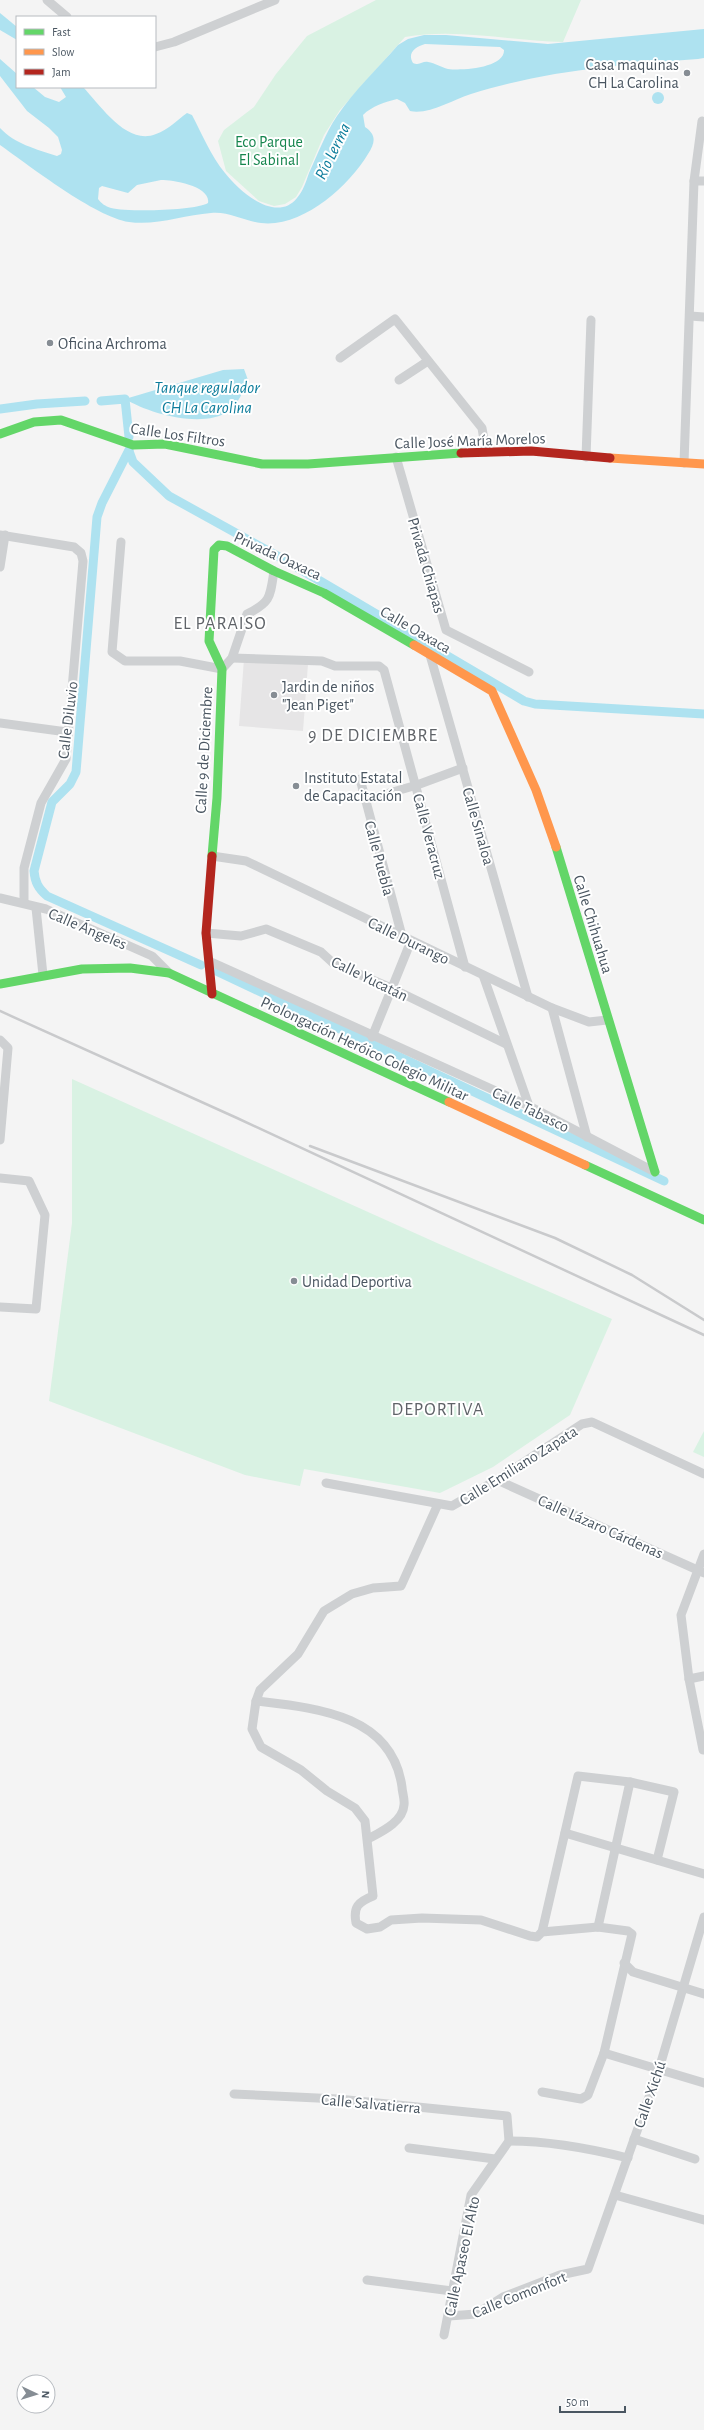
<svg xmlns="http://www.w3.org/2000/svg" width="704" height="2430" font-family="'Alegreya Sans',sans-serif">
  <rect width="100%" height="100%" fill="#f4f4f4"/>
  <polygon fill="#e6e5e6" points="244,659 308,664 303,731 239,726"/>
  <g fill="#d9f2e3">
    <path d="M376 0H581L563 42C510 41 458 28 405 37L340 110 324 135 302 187 296 197 285 204 274 206 259 201 226 171 218 141 224 130 254 107 276 74 307 36Z"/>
    <polygon points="72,1079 437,1243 612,1319 570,1415 493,1467 440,1493 304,1469 300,1486 245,1475 49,1401 72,1223"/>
    <polygon points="704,1431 704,1457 693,1452"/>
  </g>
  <g fill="#aee2f0" fill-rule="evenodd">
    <polygon points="0,13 17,27 17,40 0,30"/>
    <path d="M704 29V58L698 59C622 64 544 71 471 94 452 100 429 115 410 111L405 103 397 99C385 102 372 106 363 115L365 127C377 135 375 143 368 154 348 187 302 228 261 223 244 221 228 211 211 213 184 215 156 226 129 222 95 217 30 166 0 145V128C15 144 36 149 57 156L61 154 62 150 58 137 49 128 27 111 0 76V59L17 74V87H33L45 97 59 102 66 97 60 87H83C101 106 127 146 156 134 168 130 177 120 187 113L192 115C202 134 211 156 225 173 239 191 276 224 297 198 303 191 306 182 309 173 318 154 325 134 337 116 354 91 378 68 398 45L408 39 424 35H446L548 44ZM425 44 500 47 504 50C505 68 462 71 448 69 441 67 435 63 428 62 422 61 420 66 413 63 407 53 415 47 425 44ZM161 180C173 180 211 186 208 203 194 211 127 212 111 208 105 206 102 204 98 199L99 188 102 186 128 193 137 185Z"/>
    <circle cx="658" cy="98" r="6"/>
    <path d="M244 369 248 380C243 391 239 403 229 411 203 429 150 414 125 399L223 370Z"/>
  </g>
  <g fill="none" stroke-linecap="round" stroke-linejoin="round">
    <g stroke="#aee2f0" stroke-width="9">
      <polyline points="101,401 125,399 129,437"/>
      <polyline points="0,409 37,404 85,401"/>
      <path d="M129 450 102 503 97 517 76 772 70 784 52 802 34 871C35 882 38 888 47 896L201 965"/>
      <polyline points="129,451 133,462 169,496 281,558 524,701 535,704 704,714"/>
      <polyline points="214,970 664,1181"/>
    </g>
    <g stroke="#ced0d2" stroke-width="9">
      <polyline points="47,0 67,17"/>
      <polyline points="155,47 174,42 275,0"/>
      <polyline points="694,181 704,181"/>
      <polyline points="690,316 704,317"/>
      <polyline points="340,358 395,319 482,428 486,452"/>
      <polyline points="399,380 428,361"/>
      <polyline points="396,457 446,630 529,672"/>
      <polyline points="586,457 591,320"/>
      <polyline points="684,463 694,181 702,121"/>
      <polyline points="0,535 74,547 81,553 83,561 66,759 41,803 24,868 24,903"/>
      <path d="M121 542 112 652 125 661H180L222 669 232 658 247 614C271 602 270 597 274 571"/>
      <polyline points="0,567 5,535"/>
      <polyline points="430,655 528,997"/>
      <polyline points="232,658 322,661 335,666 379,666 384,670 465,967"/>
      <polyline points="0,723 67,732"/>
      <polyline points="360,779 402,936"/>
      <polyline points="365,800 417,785 463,768"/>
      <polyline points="212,856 246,861 552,1008 589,1022 607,1020"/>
      <polyline points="0,898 46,909 152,956 169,973"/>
      <polyline points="36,908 43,975"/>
      <polyline points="206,933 241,936 266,929 321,952 333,963 391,988 506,1044"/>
      <polyline points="209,961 529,1106 655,1172"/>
      <polyline points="483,975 529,1106"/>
      <polyline points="552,1008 587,1137"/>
      <polyline points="372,1037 411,941"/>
      <polyline points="0,1040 8,1048 0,1140"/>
      <polyline points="0,1178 29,1181 45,1215 36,1309 0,1307"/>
      <polyline points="497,1480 704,1573"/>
      <polyline points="326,1483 452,1506 497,1480 582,1424 592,1422 704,1474"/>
      <path d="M438 1504 401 1586 373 1588 352 1594 324 1611 298 1654 260 1690 256 1701 252 1729 261 1747 301 1770 327 1791 355 1808 365 1821 373 1896C358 1902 353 1907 356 1923L367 1929 380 1927 391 1920 422 1918 481 1920 530 1936 537 1937 542 1932 598 1927 628 1931 632 1934 604 2053 588 2095 581 2099 542 2092"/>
      <polyline points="689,1679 704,1676"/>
      <path d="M256 1701C315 1708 392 1714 402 1787 402 1792 405 1799 404 1805 403 1822 381 1832 368 1839"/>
      <polyline points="703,1750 689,1679 681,1615 704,1554"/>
      <polyline points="565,1833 704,1874"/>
      <polyline points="598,1927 630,1782"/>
      <polyline points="542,1932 578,1776 630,1782 674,1792 657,1860"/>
      <polyline points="624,1963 633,1972 704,1994"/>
      <polyline points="604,2053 704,2083"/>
      <polyline points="234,2094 338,2099 507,2116 509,2141 471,2195 444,2335"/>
      <polyline points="634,2139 695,2159"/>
      <path d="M509 2141C550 2141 588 2148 628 2158"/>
      <polyline points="409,2148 495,2159"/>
      <polyline points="615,2195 704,2220"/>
      <polyline points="367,2280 452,2291"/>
      <polyline points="449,2316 476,2314 503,2297 560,2275 588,2269 659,2069 704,1917"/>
    </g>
    <g stroke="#63d668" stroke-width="9">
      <polyline points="0,434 34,422 61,420 133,445 165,444 262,464 308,464 461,453"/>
      <polyline points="556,847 655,1172"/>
      <polyline points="212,856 217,798 222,669 209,641 214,550 219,545 227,546 274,571 324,593 414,645"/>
      <polyline points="0,984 82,969 130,968 169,973 449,1102"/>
      <polyline points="585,1165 704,1220"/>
    </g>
    <g stroke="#ff974d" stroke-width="9">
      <polyline points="610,458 704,464"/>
      <polyline points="414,645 492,691 536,790 556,847"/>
      <polyline points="449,1102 585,1165"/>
    </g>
    <g stroke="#b3261e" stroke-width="9">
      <polyline points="461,453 531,451 610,458"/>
      <polyline points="212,994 206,933 212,856"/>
    </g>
    <g stroke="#c9cacc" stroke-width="2.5">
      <polyline points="0,1011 237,1118 704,1335"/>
      <polyline points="310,1146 555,1238 632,1275 704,1320"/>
    </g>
  </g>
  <g fill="#868d94" stroke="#fff" stroke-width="1.5">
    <circle cx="687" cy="73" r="4"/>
    <circle cx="50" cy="343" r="4"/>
    <circle cx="274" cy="695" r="4"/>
    <circle cx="296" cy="786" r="4"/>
    <circle cx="294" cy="1281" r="4"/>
  </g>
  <g text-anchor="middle" stroke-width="4" stroke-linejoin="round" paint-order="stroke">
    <g font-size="16" fill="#4a5661" stroke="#fff" text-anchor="start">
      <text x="679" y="70" text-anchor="end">Casa maquinas<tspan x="679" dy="18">CH La Carolina</tspan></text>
      <text x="58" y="349">Oficina Archroma</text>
      <text x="282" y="692">Jardin de niños<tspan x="282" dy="18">"Jean Piget"</tspan></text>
      <text x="304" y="783">Instituto Estatal<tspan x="304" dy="18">de Capacitación</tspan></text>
      <text x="302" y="1287">Unidad Deportiva</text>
    </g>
    <g font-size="16" fill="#17864f" stroke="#fff">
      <text x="269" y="147">Eco Parque<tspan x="269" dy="18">El Sabinal</tspan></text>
    </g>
    <g font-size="16" fill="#4a5661" stroke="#fff">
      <text transform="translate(178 434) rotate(8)" y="6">Calle Los Filtros</text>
      <text transform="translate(470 440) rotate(-2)" y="6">Calle José María Morelos</text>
      <text transform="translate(278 555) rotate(25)" y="6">Privada Oaxaca</text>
      <text transform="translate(427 565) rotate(74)" y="6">Privada Chiapas</text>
      <text transform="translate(416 629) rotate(30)" y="6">Calle Oaxaca</text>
      <text transform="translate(67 720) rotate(-83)" y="6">Calle Diluvio</text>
      <text transform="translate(203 750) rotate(-87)" y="6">Calle 9 de Diciembre</text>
      <text transform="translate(479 826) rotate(74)" y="6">Calle Sinaloa</text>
      <text transform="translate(430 836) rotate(75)" y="6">Calle Veracruz</text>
      <text transform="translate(380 858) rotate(75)" y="6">Calle Puebla</text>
      <text transform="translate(594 924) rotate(73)" y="6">Calle Chihuahua</text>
      <text transform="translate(88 928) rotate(23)" y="6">Calle Ángeles</text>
      <text transform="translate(409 940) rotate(26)" y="6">Calle Durango</text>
      <text transform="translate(370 978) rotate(26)" y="6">Calle Yucatán</text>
      <text transform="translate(365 1048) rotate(25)" y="6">Prolongación Heróico Colegio Militar</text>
      <text transform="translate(531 1109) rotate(26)" y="6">Calle Tabasco</text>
      <text transform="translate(518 1465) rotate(-32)" y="6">Calle Emiliano Zapata</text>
      <text transform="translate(601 1526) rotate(24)" y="6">Calle Lázaro Cárdenas</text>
      <text transform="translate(649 2094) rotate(-71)" y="6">Calle Xichú</text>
      <text transform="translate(371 2103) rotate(5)" y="6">Calle Salvatierra</text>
      <text transform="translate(461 2256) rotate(-78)" y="6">Calle Apaseo El Alto</text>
      <text transform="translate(519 2294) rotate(-22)" y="6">Calle Comonfort</text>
    </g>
    <g font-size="17" font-style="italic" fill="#0c7c9b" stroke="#fff">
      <text transform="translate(332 151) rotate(-64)" y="6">Río Lerma</text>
      <text x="207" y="393">Tanque regulador<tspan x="207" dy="20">CH La Carolina</tspan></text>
    </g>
    <g font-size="18" letter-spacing="1" fill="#5f6368" stroke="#fff">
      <text x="220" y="629">EL PARAISO</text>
      <text x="373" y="741">9 DE DICIEMBRE</text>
      <text x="438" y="1415">DEPORTIVA</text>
    </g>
  </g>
  <rect x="16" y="16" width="140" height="72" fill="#ffffff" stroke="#b7bbc0"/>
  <rect x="24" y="29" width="20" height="6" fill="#63d668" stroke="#b7bbc0"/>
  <text x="52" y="36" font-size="12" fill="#4a5661">Fast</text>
  <rect x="24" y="49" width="20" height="6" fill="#ff974d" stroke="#b7bbc0"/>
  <text x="52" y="56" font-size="12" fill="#4a5661">Slow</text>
  <rect x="24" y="69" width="20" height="6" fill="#b3261e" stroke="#b7bbc0"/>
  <text x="52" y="76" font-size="12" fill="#4a5661">Jam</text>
  <g transform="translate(36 2394) rotate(94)"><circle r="19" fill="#ffffff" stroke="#b7bbc0"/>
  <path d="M0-3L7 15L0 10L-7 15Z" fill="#868d94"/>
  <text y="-6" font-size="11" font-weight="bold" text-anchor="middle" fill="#4a5661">N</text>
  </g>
  <path d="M560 2406v6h65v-6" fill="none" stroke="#4a5661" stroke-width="2"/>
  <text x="566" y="2406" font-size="12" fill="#4a5661" stroke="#ffffff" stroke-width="3" paint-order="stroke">50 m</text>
</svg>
